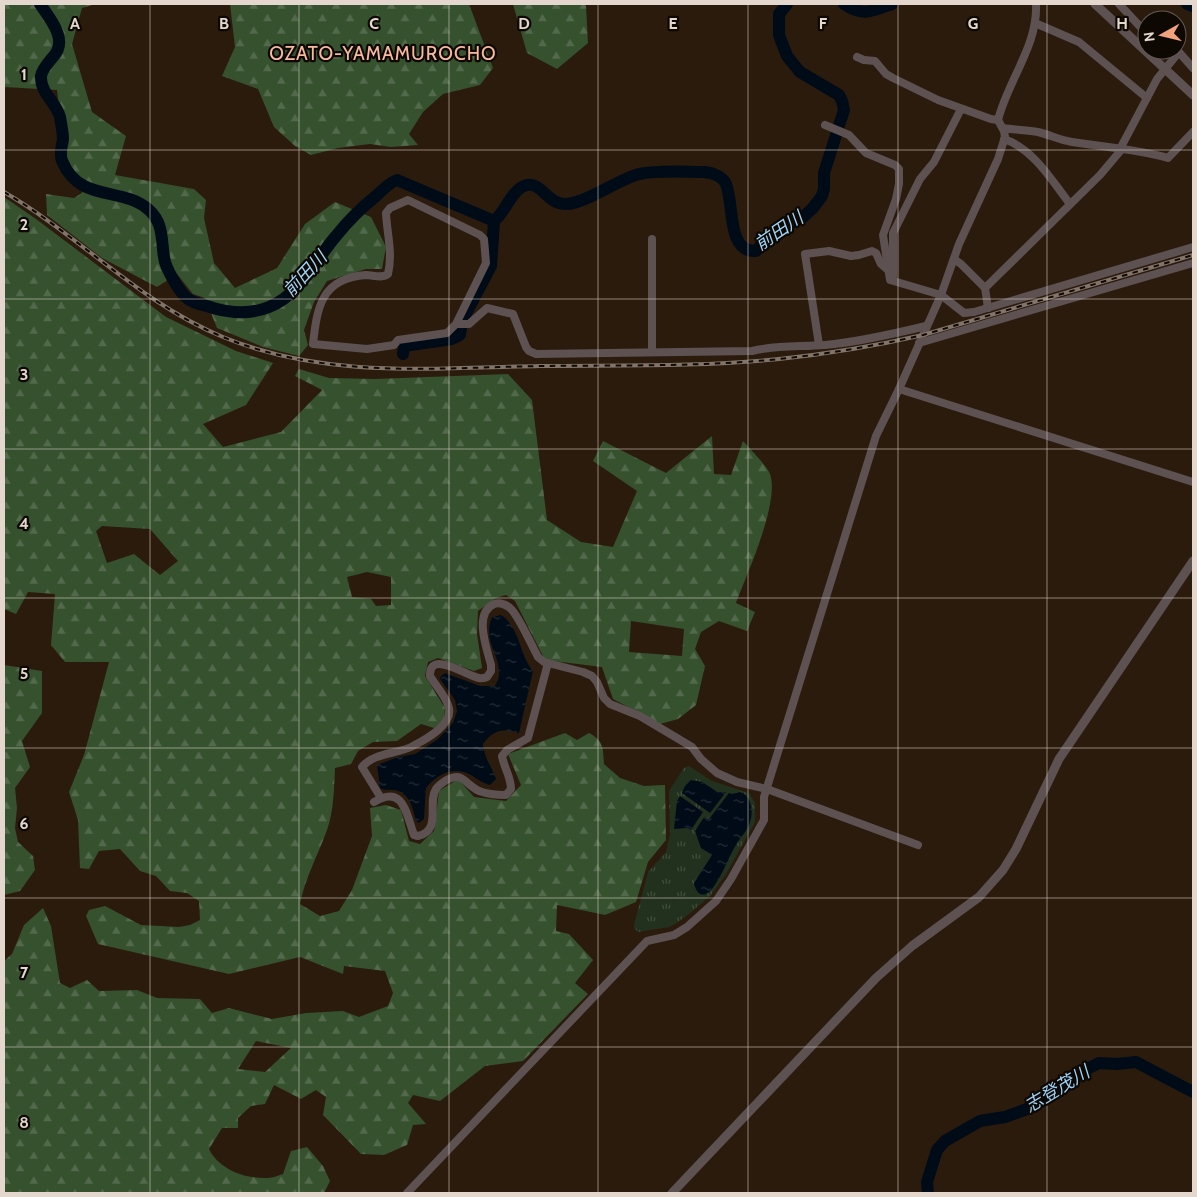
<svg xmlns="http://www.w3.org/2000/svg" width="1197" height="1197" font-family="Cabin,'Noto Sans JP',sans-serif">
  <defs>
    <pattern id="grass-tufts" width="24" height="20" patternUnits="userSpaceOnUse" patternTransform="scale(1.25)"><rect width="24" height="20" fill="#21311d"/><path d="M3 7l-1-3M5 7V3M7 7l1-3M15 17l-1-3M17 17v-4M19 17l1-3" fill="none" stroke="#414e3d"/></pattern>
    <pattern id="forest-firs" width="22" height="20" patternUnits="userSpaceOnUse" patternTransform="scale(1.25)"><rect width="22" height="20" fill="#35512e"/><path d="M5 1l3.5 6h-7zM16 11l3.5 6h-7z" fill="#52694b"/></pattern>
    <pattern id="water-ripples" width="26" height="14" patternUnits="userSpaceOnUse" patternTransform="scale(1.25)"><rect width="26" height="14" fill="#000b18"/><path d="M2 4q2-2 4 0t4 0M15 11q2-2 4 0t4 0" fill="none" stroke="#252e38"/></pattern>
  </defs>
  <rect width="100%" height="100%" fill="#2b1b0d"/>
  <polygon fill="url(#grass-tufts)" points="689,766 712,781 749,793 755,803 755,822 726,874 711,895 689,914 675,924 669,927 638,932 634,928 634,925 648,872 666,852 670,834 669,791 684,768"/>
  <g fill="url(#forest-firs)" fill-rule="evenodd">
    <polygon points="4,4 95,4 82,8 72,44 92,112 126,136 115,175 194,189 206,200 204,218 214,263 235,288 277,268 305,224 335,202 371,217 386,247 382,269 366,269 327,281 314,302 304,330 308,345 299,356 263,347 217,328 205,298 193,294 177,274 157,287 102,258 47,215 46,194 74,198 83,192 65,153 57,90 4,87"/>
    <polygon points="230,4 469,4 493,68 480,85 443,94 423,112 409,134 418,145 391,147 370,144 338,148 311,155 295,146 274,127 258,89 222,76 235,47"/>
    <polygon points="513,4 584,4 586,6 588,43 557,69 527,53"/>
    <path d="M4 197 36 219 166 317 236 351 273 363 246 405 203 424 223 447 281 432 322 390 295 376 299 369 329 378 375 379 508 374 532 400 547 520 581 542 613 547 637 491 593 461 603 441 666 473 712 436 714 474 731 475 743 441C749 448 768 467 770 474 780 502 747 574 736 603L755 612 747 631 719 621 701 632 695 649 705 666 696 705 678 719 660 724 613 699 602 667 545 660 515 601 506 595 496 598 478 611 477 634 482 668 474 671 438 658 428 662 425 676 445 708 444 720 434 728 421 724 397 741 373 742 358 751 351 764 335 768C334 788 334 810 327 830 318 855 305 878 300 904L320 916 339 911 352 890 372 836 370 808 386 805 401 810 409 841 420 844 434 831 439 791 458 779 474 797 506 801 521 785 508 754 565 733 577 740 589 733C604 741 603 748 604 764L620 778 644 786 665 785 666 840 648 862 636 902 605 915 557 905 556 931 569 934 593 960 575 983 588 994 523 1061 485 1066 440 1101 413 1095 408 1103 426 1124 413 1125 407 1145 384 1155 361 1154 323 1115 326 1097 316 1090 301 1099 274 1085 265 1104 251 1106 238 1118V1128H222L209 1149C219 1170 246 1179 268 1178 273 1178 279 1175 283 1174L291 1151 307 1147 323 1166 330 1181 324 1193H4V961L12 954 24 925 43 908 51 926 60 983 70 988 87 980 99 991 137 990 157 998 200 999 212 1013 229 1008 272 1019 306 1013 343 1011 359 1017 388 1006 393 993 385 971 344 966 343 974 300 957 229 974 98 944 86 916 89 910 105 906 141 925 179 927 190 925 200 920 199 901 187 893 170 891 156 876 140 871 120 849 99 851 89 869 80 868 78 820 69 792 84 755 109 662H65L51 645 55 594 28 592 16 614 4 609ZM102 526 150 529 178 561 160 575 134 554 107 563 96 531ZM367 572 391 577V605L376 606 371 599 352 597 347 577ZM631 621 684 629 682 656 629 652ZM256 1041 291 1048 265 1072 238 1069Z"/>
    <polygon points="4,665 42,671 42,713 22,741 30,767 15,788 17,808 15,828 18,842 33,856 35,870 20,891 4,895"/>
  </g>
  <g fill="url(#water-ripples)">
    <path d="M501 615C520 627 519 654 533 671L519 733C503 728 493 730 483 744 485 761 491 764 496 779L490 785C481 783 477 778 469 774 453 766 436 775 426 788L424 819 419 823 416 821C413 808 409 791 393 790 387 789 385 791 380 788L377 765 398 757 415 754 438 739 453 723 457 711 455 700 440 679 441 676 445 673 480 686H495C496 683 499 679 499 675 500 653 482 641 492 617Z"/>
    <polygon points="691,780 703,782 717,792 726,792 710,813 682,793 685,786"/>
    <path d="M740 792C751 795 754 812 750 822 748 831 740 837 736 845 730 854 716 891 706 894 698 897 695 888 694 883L712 855 701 848 695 831 704 817 709 819 729 793 732 794Z"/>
    <polygon points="680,796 703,812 691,830 688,828 674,829 677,801"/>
  </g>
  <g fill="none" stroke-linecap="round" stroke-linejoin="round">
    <g stroke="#000b18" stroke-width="12">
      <path d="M40 4C50 19 69 40 53 57 48 63 42 69 41 76 40 93 56 102 60 117 61 123 63 133 63 139 62 148 59 152 62 161 80 203 120 186 148 209 164 223 161 239 164 257 165 268 180 293 188 299 195 304 206 305 213 308 231 313 252 314 269 307 300 295 316 259 336 236 348 221 361 208 376 196 382 190 389 183 397 180L494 221C506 212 511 189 527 185 542 182 547 205 567 204 588 202 617 180 639 174 659 170 684 172 705 172 713 173 720 175 725 182 735 199 725 253 756 251L773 232 803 217 812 209 822 196 824 189V173L844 110 842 101 839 95 800 72 787 56 779 35V14L787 4"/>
      <path d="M844 4C862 17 873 11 892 4"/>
      <polyline points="1187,4 1193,6"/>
      <polyline points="403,354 404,346 452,339 460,335 462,321 491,266 494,221"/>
      <polyline points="928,1193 927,1182 937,1150 945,1141 980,1121 1005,1117 1027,1109 1049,1097 1061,1086 1089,1068 1099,1063 1117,1064 1136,1062 1193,1092"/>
    </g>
    <g stroke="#5d5152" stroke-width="8">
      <polyline points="1119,4 1147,34"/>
      <polyline points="1035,23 1079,42 1147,98"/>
      <polyline points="1177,50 1193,68"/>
      <polyline points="857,57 864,60 875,61 886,74 893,78 938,100 991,119 998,120"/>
      <polyline points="825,125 849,135 866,153 895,165 899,169 899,184 896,199 883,235 890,280 941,295 964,313 974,312 1193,247"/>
      <path d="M1003 128C1015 130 1027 130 1038 132 1050 135 1060 140 1072 142 1104 147 1137 149 1168 158L1193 132"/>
      <path d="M1004 139C1034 149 1052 181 1070 204"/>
      <polyline points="1120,149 1157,79 1179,52"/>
      <polyline points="652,239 652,352"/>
      <polyline points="954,259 961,264 985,288 988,308"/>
      <polyline points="893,276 893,233 920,179 934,162 961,109"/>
      <polyline points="985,288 1100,175 1122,149"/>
      <path d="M456 324 486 263 484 239 480 235 408 200 390 208 386 213C387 234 393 253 388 274 382 279 373 275 366 275 321 278 317 308 313 344L367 349 394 345 398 340 447 333 456 324H469L487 308 513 314 526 347 529 351 536 354 752 351C776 345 801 347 825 345 859 342 893 334 926 326"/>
      <polyline points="919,343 1193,263"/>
      <polyline points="819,345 805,254 829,251 851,256 859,255 872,251 876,253 881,264 888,270"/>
      <polyline points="899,389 1193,482"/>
      <path d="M381 798 362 767C373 753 396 754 411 747 425 740 456 724 448 705 445 695 435 685 430 676 429 649 467 676 479 678 482 679 484 678 487 677L491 671V665C487 649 473 613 494 604 500 602 508 605 512 610 521 621 531 644 538 657L544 662 583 672 592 676 597 682 604 698 610 704 640 716 692 747 701 759 717 773 737 782 767 789 918 845"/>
      <path d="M374 802C404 784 406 814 414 835L418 836C442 831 427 803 436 789 438 786 442 783 445 781 463 770 464 784 479 791 487 794 497 795 506 795L511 789C511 777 504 768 502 756L507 750 528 738 548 663"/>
      <path d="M407 1193 647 941 674 935 687 927 716 901 731 879 764 820V797L876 436 899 389 941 295 959 244 998 159 1005 137 1004 131 998 120C1008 80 1038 46 1036 4"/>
    </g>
    <g stroke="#5d5152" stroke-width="9">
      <polyline points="1095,4 1193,95"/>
      <polyline points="672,1193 876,978 912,946 979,897 1003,870 1016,849 1059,759 1193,561"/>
    </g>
    <defs>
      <path id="rail" d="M4 192C80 236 140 303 223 337 325 379 432 368 540 366 619 365 700 367 779 359 827 354 875 346 923 335L1193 255"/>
    </defs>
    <use href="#rail" stroke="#827468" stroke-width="4"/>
    <use href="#rail" stroke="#0e0803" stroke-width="2" stroke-dasharray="5.5" stroke-linecap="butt"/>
  </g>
  <path fill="none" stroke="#e3d7ce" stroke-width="1" stroke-opacity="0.55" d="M150 4V1193M299 4V1193M449 4V1193M598 4V1193M748 4V1193M898 4V1193M1047 4V1193M4 150H1193M4 299H1193M4 449H1193M4 598H1193M4 748H1193M4 898H1193M4 1047H1193"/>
  <g text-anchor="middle" stroke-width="4.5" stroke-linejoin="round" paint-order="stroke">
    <g font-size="18" font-style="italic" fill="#9fd4fa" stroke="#0e0803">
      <text transform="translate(779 231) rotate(-34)" y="6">前田川</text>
      <text transform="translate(305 274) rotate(-47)" y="6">前田川</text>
      <text transform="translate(1057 1089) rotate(-31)" y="6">志登茂川</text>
    </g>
    <g font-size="19" letter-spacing="1" fill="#f7ba9e" stroke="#0e0803">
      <text x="383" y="60">OZATO-YAMAMUROCHO</text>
    </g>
  </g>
  <g font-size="16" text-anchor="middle" font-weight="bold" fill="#e3d7ce" stroke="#0e0803" stroke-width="4.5" stroke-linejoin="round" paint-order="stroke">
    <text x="75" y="29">A</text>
    <text x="224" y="29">B</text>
    <text x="374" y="29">C</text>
    <text x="524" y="29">D</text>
    <text x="673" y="29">E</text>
    <text x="823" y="29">F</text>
    <text x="973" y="29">G</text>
    <text x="1122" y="29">H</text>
    <text x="24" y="80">1</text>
    <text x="24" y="230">2</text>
    <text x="24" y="380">3</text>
    <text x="24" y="529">4</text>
    <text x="24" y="679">5</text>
    <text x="24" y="829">6</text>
    <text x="24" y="978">7</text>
    <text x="24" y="1128">8</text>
  </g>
  <rect width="1197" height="1197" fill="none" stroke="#e3d7ce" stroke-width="10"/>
  <g transform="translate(1162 35) rotate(262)"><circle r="24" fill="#0e0803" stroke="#635b54"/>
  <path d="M0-4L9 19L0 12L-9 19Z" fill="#f1a17c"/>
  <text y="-8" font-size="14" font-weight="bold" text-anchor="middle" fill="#e3d7ce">N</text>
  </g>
</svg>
